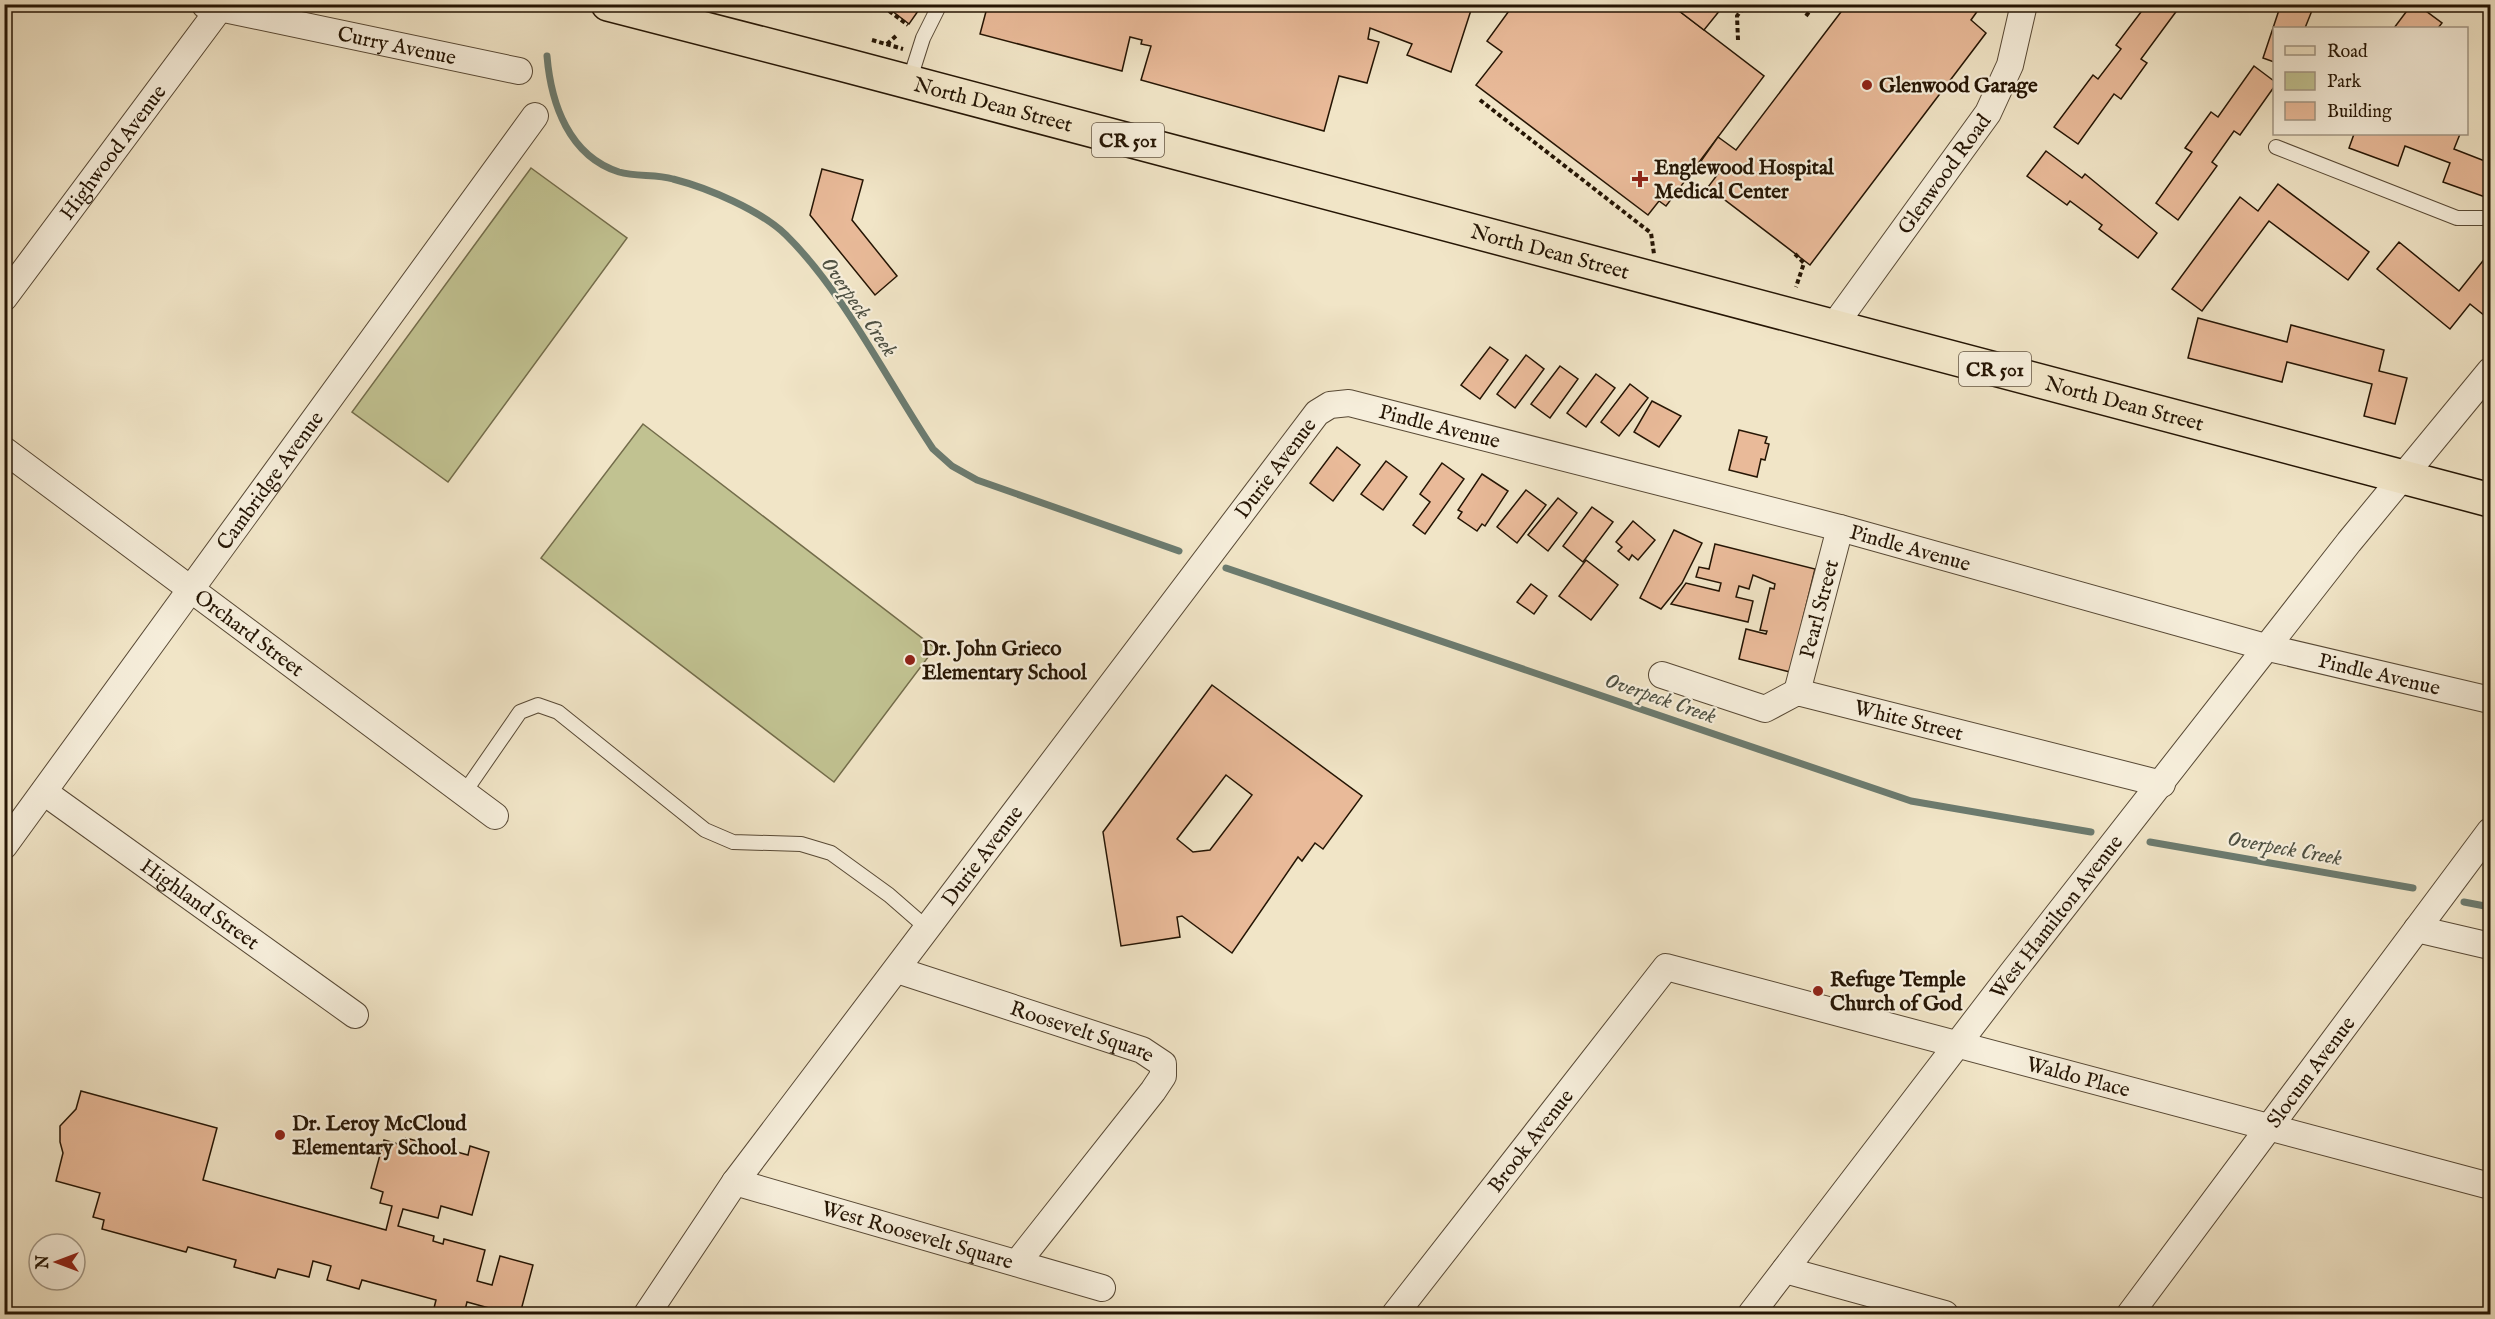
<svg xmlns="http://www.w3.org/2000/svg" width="2495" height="1319" font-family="'IM FELL English',serif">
  <rect width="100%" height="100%" fill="#f1e5c7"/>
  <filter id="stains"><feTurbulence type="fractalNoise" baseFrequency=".00333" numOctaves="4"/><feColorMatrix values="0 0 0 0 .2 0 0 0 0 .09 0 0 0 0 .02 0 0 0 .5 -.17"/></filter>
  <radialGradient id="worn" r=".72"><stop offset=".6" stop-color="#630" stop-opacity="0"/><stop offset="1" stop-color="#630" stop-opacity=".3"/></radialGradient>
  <g fill="#c1c291" stroke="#736c4a" stroke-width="1.5">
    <polygon points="531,168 627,238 448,482 352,412"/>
    <polygon points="643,424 935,648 834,782 541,558"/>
  </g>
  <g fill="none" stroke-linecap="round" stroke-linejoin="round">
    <g stroke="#6c7b6f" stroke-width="7">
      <path d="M547 56C551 104 569 156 619 172 636 177 656 174 673 179 708 188 760 210 786 235 843 291 888 382 933 449L952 466 977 480 1179 551"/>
      <polyline points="1226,568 1911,801 2091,832"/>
      <polyline points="2150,842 2413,888"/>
      <polyline points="2464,902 2490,907"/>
    </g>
  </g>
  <g fill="#e9ba99" stroke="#251504" stroke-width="1.5" fill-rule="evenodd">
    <polygon points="883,4 923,4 909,24"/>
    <polygon points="988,4 1473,4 1451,72 1407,55 1412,44 1370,28 1368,39 1379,42 1367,83 1339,76 1324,131 1141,80 1151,46 1141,44 1142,40 1130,37 1122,71 980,34"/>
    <polygon points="1514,4 1670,4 1764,76 1666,206 1659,201 1648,215 1476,85 1502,52 1487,41"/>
    <polygon points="1670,4 1725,4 1704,30"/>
    <polygon points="1847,4 1979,4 1981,6 1971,20 1986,33 1810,265 1708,187 1718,174 1701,161 1718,137 1736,150"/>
    <polygon points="2147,4 2173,4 2178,9 2141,59 2147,63 2121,99 2114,94 2078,144 2054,127 2093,75 2098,79 2121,49 2116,45"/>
    <polygon points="2281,4 2304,4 2313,8 2305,28 2274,28 2274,62 2263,58"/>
    <polygon points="2412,4 2431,4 2426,11 2442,23 2438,28 2394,28"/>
    <polygon points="2254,66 2274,81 2274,87 2240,135 2234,131 2212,162 2217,166 2178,220 2156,203 2192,152 2185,148 2211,112 2218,117"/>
    <polygon points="2354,134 2460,134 2454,149 2490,163 2490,190 2488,198 2443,182 2450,163 2405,146 2398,166 2349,148"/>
    <polygon points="2046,151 2082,178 2085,174 2157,233 2138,258 2099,229 2102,225 2070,201 2067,205 2027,176"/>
    <polygon points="822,169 863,180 852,220 897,276 875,295 810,215"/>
    <polygon points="2278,184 2369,252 2348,280 2269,221 2202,311 2172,289 2240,197 2258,211"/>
    <polygon points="2399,242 2459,291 2490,252 2490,310 2485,316 2470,304 2450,329 2377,269"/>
    <polygon points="2198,318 2287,342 2291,325 2384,350 2379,371 2407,378 2395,424 2364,416 2372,384 2287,362 2282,382 2188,358"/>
    <polygon points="1490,347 1508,360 1480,399 1461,385"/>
    <polygon points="1526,355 1544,369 1515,408 1497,394"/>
    <polygon points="1560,366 1578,379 1550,418 1531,404"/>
    <polygon points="1596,374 1615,388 1586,427 1567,413"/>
    <polygon points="1630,384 1648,398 1619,436 1601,422"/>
    <polygon points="1652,401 1681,416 1659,447 1634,432"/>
    <polygon points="1739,430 1767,437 1765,443 1769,444 1765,460 1761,459 1757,477 1729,470"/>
    <polygon points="1337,447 1360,465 1333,501 1310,483"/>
    <polygon points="1386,461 1407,477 1383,510 1361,494"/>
    <polygon points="1442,463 1464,479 1425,534 1413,525 1430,502 1420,494"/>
    <polygon points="1482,474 1508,491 1485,526 1482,524 1477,531 1458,518 1462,512 1458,510"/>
    <polygon points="1526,490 1546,505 1517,543 1497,527"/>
    <polygon points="1558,498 1577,513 1548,551 1528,535"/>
    <polygon points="1592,507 1613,522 1583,562 1563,546"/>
    <polygon points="1633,521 1655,540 1638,560 1632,555 1629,560 1618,551 1622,547 1616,542"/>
    <polygon points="1674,530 1702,543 1682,583 1661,609 1640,598"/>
    <polygon points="1715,544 1815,569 1790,672 1739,659 1746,629 1766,634 1767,631 1760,630 1770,588 1774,589 1775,584 1753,575 1749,589 1739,586 1736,597 1753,601 1748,622 1671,604 1686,583 1719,591 1721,583 1696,577 1699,567 1709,569"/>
    <polygon points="1586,560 1618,585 1591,620 1559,596"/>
    <polygon points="1531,584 1547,596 1534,614 1517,602"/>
    <path d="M1212 685 1362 796 1323 849 1315 843 1302 861 1298 857 1232 953 1182 916 1177 917 1180 937 1121 946 1103 832ZM1226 775 1252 795 1210 850 1193 852 1177 839Z"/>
    <polygon points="81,1091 217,1128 203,1180 386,1230 392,1206 380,1203 383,1192 371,1188 384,1140 405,1146 406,1138 468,1155 470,1146 489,1152 472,1215 441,1206 438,1218 403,1209 398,1226 434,1236 433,1241 443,1244 444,1239 485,1250 477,1281 492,1285 500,1256 533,1265 520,1314 487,1314 489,1308 467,1302 464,1314 457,1314 434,1308 436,1300 362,1280 359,1289 327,1280 331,1266 313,1261 309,1277 278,1269 275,1278 234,1267 236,1260 188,1247 186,1252 102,1229 104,1220 93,1217 100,1193 56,1181 63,1153 60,1142 60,1126 76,1109"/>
  </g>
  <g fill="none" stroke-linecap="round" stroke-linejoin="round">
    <defs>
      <g id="service">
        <polyline points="909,82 923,38 940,4"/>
        <polyline points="2276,147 2457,218 2490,218"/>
        <polyline points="464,793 520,712 538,705 558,712 705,830 733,842 801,844 831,853 889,895 928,929"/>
      </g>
      <g id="minor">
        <path id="s1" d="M205 5 519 71"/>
        <path id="s2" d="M4 298 220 8"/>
        <path id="s3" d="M1833 327 1988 113 2010 65 2024 4"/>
        <path id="s4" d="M4 450 495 816"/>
        <path id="s5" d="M1662 675 1765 709 1797 692 2162 784"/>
        <path id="s6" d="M1797 692 1840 528"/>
        <path id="s7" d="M44 792 355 1015"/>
        <path id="s8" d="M4 846 535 116"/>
        <polyline points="2417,929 2490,946"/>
        <path id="s9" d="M897 970 1142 1050 1163 1064V1076L1153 1091 1017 1263"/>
        <path id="s10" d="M735 1182 1102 1288"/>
        <polyline points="1785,1270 1945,1314"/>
        <path id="s11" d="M647 1314 735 1182 1317 413 1330 405 1349 403 1840 528 2269 648 2490 700"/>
        <path id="s12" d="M1395 1314 1666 967 2490 1186"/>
        <path id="s13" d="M1751 1314 2012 973 2349 542 2490 371"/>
        <path id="s14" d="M2130 1314 2490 831"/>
      </g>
      <g id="primary">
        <path id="s15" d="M608 4 841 64 2490 500"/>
      </g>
    </defs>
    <use href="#service" stroke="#584935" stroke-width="16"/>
    <use href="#minor" stroke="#584935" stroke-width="28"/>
    <use href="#primary" stroke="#251504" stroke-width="36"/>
    <g stroke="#251504" stroke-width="4" stroke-dasharray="4.5 3" stroke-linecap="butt">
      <polyline points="889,11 908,25"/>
      <polyline points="1806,16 1815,4"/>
      <polyline points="872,40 903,49"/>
      <polyline points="1738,40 1737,16 1746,4"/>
      <polyline points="887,44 897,35"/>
      <polyline points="1480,100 1651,233 1654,254"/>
      <polyline points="1795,254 1804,263 1796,287"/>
    </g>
    <use href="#service" stroke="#f6eedb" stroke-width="14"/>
    <use href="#minor" stroke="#f6eedb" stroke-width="26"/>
    <use href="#primary" stroke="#f1e5c7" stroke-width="33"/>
  </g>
  <g fill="#8f2418" stroke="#f6eedb" stroke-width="2">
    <circle cx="1867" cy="85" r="6"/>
    <path d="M1637 170h6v6h6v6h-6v6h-6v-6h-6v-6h6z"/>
    <circle cx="910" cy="660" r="6"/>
    <circle cx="1818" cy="991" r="6"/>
    <circle cx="280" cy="1135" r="6"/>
  </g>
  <g text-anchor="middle" stroke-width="4.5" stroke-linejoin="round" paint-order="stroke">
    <g fill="#f6eedb" stroke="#645644" stroke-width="1.5">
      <rect x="1092" y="123" width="72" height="34" rx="4.5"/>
      <rect x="1959" y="352" width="72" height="34" rx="4.5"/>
    </g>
    <g font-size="20" font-weight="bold" fill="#251504">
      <text x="1128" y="147">CR 501</text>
      <text x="1995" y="376">CR 501</text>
    </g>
    <g font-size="21" fill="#251504" stroke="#f6eedb">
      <text dy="7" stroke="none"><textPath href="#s1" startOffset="196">Curry Avenue</textPath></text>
      <text dy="7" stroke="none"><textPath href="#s15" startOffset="398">North Dean Street</textPath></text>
      <text dy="7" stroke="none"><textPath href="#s2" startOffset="182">Highwood Avenue</textPath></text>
      <text dy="7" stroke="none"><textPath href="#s3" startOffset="189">Glenwood Road</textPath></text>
      <text dy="7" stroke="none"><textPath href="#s15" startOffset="974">North Dean Street</textPath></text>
      <text dy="7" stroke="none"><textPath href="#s15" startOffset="1568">North Dean Street</textPath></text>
      <text dy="7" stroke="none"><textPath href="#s11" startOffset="1251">Pindle Avenue</textPath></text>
      <text dy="7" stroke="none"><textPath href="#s11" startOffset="1054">Durie Avenue</textPath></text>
      <text dy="7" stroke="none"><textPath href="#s8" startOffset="452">Cambridge Avenue</textPath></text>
      <text dy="7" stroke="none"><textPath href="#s11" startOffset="1737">Pindle Avenue</textPath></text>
      <text dy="7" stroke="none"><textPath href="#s6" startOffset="86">Pearl Street</textPath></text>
      <text dy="7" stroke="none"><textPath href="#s4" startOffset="306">Orchard Street</textPath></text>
      <text dy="7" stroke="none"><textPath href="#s11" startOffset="2223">Pindle Avenue</textPath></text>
      <text dy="7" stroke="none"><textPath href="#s5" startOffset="260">White Street</textPath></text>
      <text dy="7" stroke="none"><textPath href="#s11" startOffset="568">Durie Avenue</textPath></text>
      <text dy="7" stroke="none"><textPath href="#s7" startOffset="192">Highland Street</textPath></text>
      <text dy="7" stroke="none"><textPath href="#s13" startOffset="501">West Hamilton Avenue</textPath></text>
      <text dy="7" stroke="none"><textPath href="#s9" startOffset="195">Roosevelt Square</textPath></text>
      <text dy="7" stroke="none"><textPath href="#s14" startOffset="302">Slocum Avenue</textPath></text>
      <text dy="7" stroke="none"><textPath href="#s12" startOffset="867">Waldo Place</textPath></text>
      <text dy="7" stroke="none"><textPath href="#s12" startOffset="220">Brook Avenue</textPath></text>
      <text dy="7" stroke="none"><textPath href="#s10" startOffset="190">West Roosevelt Square</textPath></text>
    </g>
    <g font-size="21" font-weight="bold" fill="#251504" stroke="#f6eedb" text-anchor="start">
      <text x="1879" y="92">Glenwood Garage</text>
      <text x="1654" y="174">Englewood Hospital<tspan x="1654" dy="24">Medical Center</tspan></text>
      <text x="922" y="655">Dr. John Grieco<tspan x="922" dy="24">Elementary School</tspan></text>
      <text x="1830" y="986">Refuge Temple<tspan x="1830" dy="24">Church of God</tspan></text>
      <text x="292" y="1130">Dr. Leroy McCloud<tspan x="292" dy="24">Elementary School</tspan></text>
    </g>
    <g font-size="22" font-style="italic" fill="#4e5042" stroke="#f6eedb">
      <text transform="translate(860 306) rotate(55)" y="8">Overpeck Creek</text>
      <text transform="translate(1661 697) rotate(19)" y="8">Overpeck Creek</text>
      <text transform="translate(2285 847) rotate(10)" y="8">Overpeck Creek</text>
    </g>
  </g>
  <rect width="2495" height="1319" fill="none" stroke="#f1e5c7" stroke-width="24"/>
  <rect x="6" y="6" width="2483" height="1307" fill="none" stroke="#251504" stroke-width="3"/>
  <rect x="12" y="12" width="2471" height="1295" fill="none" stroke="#251504" stroke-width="1.5"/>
  <rect x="2273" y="27" width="195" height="108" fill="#f6eedb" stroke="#a29785" stroke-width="1.5"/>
  <rect x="2285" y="46" width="30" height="9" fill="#f1e5c7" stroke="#a29785" stroke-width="1.5"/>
  <text x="2327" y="57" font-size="18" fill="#251504">Road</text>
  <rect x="2285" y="72" width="30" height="18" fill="#c1c291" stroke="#a29785" stroke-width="1.5"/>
  <text x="2327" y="87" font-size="18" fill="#251504">Park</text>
  <rect x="2285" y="102" width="30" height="18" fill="#e9ba99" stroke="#a29785" stroke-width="1.5"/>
  <text x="2327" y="117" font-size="18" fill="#251504">Building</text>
  <g transform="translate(57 1262) rotate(270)"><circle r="28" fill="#f6eedb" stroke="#a29785" stroke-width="1.5"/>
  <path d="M0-4.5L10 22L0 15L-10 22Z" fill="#8f2418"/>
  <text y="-9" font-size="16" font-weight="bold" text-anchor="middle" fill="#251504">N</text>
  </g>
  <rect width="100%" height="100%" filter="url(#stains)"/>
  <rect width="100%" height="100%" fill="url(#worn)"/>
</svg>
